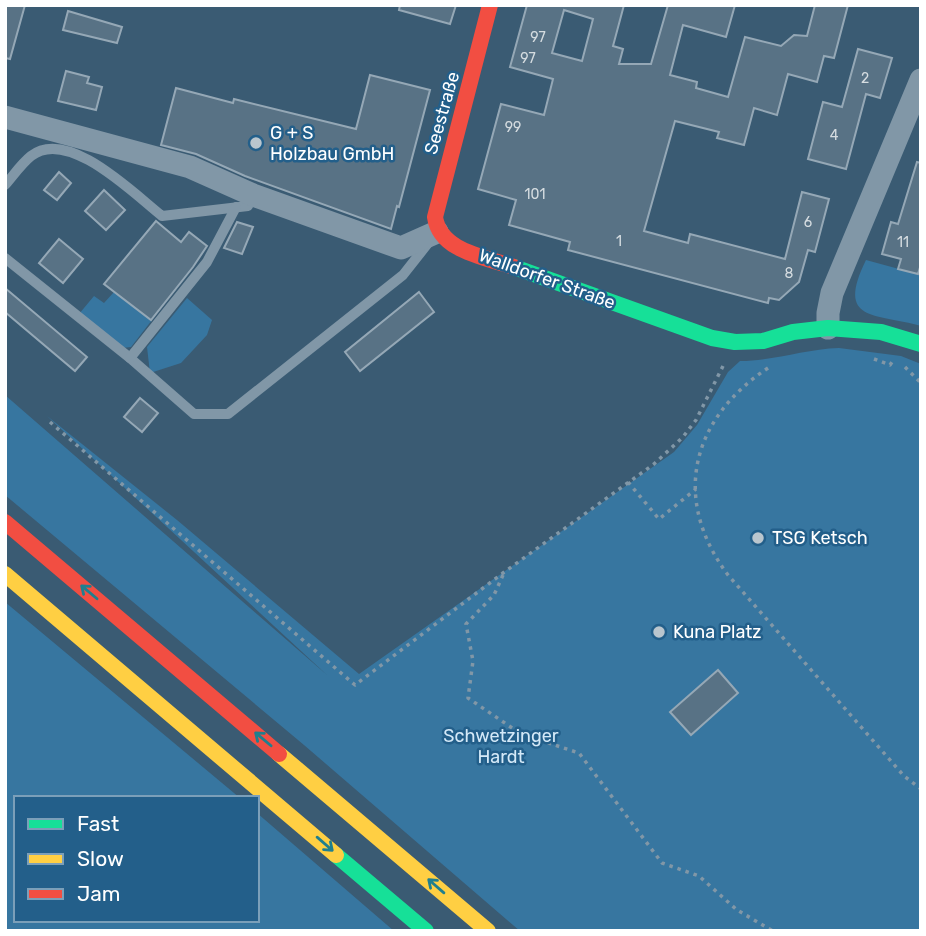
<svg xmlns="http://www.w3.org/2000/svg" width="926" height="936" font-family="Rubik,sans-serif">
  <rect width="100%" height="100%" fill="#3a5b73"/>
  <g fill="#3776a0">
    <path d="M866 260 921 275V326C876 313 835 323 866 260Z"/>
    <polygon points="114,292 152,320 131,347 122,348 79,314 94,296 104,303"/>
    <polygon points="187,298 212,320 207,335 181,363 150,373 147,347"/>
    <path d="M839 348 901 356 921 364V931H520L304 745 5 495V395L327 675 47 416 177 520 359 674 674 452 697 425 728 372 740 361C774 361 805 349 839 348Z"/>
    <polygon points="5,602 240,798 16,798 16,920 257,920 257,813 394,931 5,931"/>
  </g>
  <g fill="#587285" stroke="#95a8b6" stroke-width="2" fill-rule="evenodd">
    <polygon points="5,5 25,5 10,59 5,58"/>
    <polygon points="400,5 456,5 450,24 399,10"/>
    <path d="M527 5H624L613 46 623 49 619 64H651L668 5H735L726 37 683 25 670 75 697 82 696 88 728 97 745 37 781 46 794 35 807 36 815 5H848L834 58 824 56 817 82 788 74 777 115 754 108 744 145 717 138 719 132 675 121 644 231 688 243 690 234 785 259 802 192 829 199 815 252 808 250 799 282 779 300 769 298 768 303 568 250 570 242 509 225 516 200 478 189 501 104 544 115 553 79 510 67ZM564 10 593 19 582 61 552 53Z"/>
    <polygon points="68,11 122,27 117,43 63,30"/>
    <polygon points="858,49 892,58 880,98 866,94 846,169 808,159 823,102 842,107"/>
    <polygon points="66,71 89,77 87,83 102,87 96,110 58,101"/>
    <polygon points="370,75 430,90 399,207 397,206 391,229 245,176 196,154 161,145 176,88 233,103 234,99 356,129"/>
    <polygon points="917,162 921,163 921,264 918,274 898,269 901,259 882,254 891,222 898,224"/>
    <polygon points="59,172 71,183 57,200 44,190"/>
    <polygon points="104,190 125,210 106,230 85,211"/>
    <polygon points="156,221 181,242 189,232 207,246 193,267 151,320 104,284"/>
    <polygon points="237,222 253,227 242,254 224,248"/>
    <polygon points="59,239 83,259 63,283 39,263"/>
    <polygon points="5,288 87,357 75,371 5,312"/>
    <polygon points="419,292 434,312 360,371 345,352"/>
    <polygon points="140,398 158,413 142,432 124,417"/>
    <polygon points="718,670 738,693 691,735 670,712"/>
  </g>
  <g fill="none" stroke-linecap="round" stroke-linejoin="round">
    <g stroke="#8197a7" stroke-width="3.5" stroke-dasharray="3.5 5" stroke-linecap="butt">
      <polyline points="874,359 890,365 892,362"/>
      <polyline points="905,367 921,383"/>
      <path d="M768 368C691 419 671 499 728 575L904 776 921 789"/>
      <polyline points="50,422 355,685 503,573 654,464 683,437 696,420 723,366"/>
      <polyline points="628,482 659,519 696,489"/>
      <polyline points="503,575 494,595 466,624 473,661 468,698 521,734 579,753 662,863 699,876 737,910 773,931"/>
    </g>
    <g stroke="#8197a7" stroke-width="10">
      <path d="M5 185C13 176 21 164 31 156 68 127 134 194 162 216L248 206 253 195"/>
      <polyline points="5,258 130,358 194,414 228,414 403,275 429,242"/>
      <polyline points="130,358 207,262 236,207"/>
    </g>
    <g stroke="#8197a7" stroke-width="23">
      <polyline points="5,117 190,167 253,195 401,248 437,232"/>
      <polyline points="828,328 828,313 832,293 921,80"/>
    </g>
    <g stroke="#16e098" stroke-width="16">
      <polyline points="514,267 712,338 735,342 763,341 793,332 828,328 881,332 921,344"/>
      <polyline points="336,855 426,931"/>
    </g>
    <g stroke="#ffcf43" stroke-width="16">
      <polyline points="5,574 336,855"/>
      <polyline points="279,754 488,931"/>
    </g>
    <g stroke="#f24e42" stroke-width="16">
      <path d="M490 5 435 217C440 252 486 257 514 267"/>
      <polyline points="5,522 279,754"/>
    </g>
  </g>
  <defs><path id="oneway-shaft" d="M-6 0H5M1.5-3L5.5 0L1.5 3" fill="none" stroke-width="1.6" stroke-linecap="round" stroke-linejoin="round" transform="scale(1.75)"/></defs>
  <g stroke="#207f8e">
    <use href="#oneway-shaft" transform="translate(89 592) rotate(-140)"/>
    <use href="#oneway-shaft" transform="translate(263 739) rotate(-140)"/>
    <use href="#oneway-shaft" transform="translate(325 844) rotate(41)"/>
    <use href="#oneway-shaft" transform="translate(436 886) rotate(-139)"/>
  </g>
  <g fill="#bac6ce" stroke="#235f8a" stroke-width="2.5">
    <circle cx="256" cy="143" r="7"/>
    <circle cx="758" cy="538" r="7"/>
    <circle cx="659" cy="632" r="7"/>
  </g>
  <g text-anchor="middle" stroke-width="5" stroke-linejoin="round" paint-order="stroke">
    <g font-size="14" fill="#d5dce0">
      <text x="538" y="42">97</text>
      <text x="528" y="63">97</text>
      <text x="865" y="83">2</text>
      <text x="513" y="132">99</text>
      <text x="834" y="140">4</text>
      <text x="535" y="199">101</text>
      <text x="808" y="227">6</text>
      <text x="619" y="246">1</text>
      <text x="903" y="247">11</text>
      <text x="789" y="278">8</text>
    </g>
    <g font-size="18" fill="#fff" stroke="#235f8a">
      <text transform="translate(442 113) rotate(-74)" y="6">Seestraße</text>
      <text transform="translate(547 279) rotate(20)" y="6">Walldorfer Straße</text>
    </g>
    <g font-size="18" fill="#fff" stroke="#235f8a" text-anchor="start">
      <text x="270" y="139">G + S<tspan x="270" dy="21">Holzbau GmbH</tspan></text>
      <text x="772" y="544">TSG Ketsch</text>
      <text x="673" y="638">Kuna Platz</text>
    </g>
    <g font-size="18" fill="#d4e9f8" stroke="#235f8a">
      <text x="501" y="742">Schwetzinger<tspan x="501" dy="21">Hardt</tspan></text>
    </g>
  </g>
  <rect width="926" height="936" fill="none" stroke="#ffffff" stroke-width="14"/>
  <rect x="14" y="796" width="245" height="126" fill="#235f8a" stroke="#7b9fb9" stroke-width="2"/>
  <rect x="28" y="819" width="35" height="10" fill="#16e098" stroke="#7b9fb9" stroke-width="2"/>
  <text x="77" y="831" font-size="21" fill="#ffffff">Fast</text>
  <rect x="28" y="854" width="35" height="10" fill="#ffcf43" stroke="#7b9fb9" stroke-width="2"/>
  <text x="77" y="866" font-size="21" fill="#ffffff">Slow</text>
  <rect x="28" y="889" width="35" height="10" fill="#f24e42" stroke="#7b9fb9" stroke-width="2"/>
  <text x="77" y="901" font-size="21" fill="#ffffff">Jam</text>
</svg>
